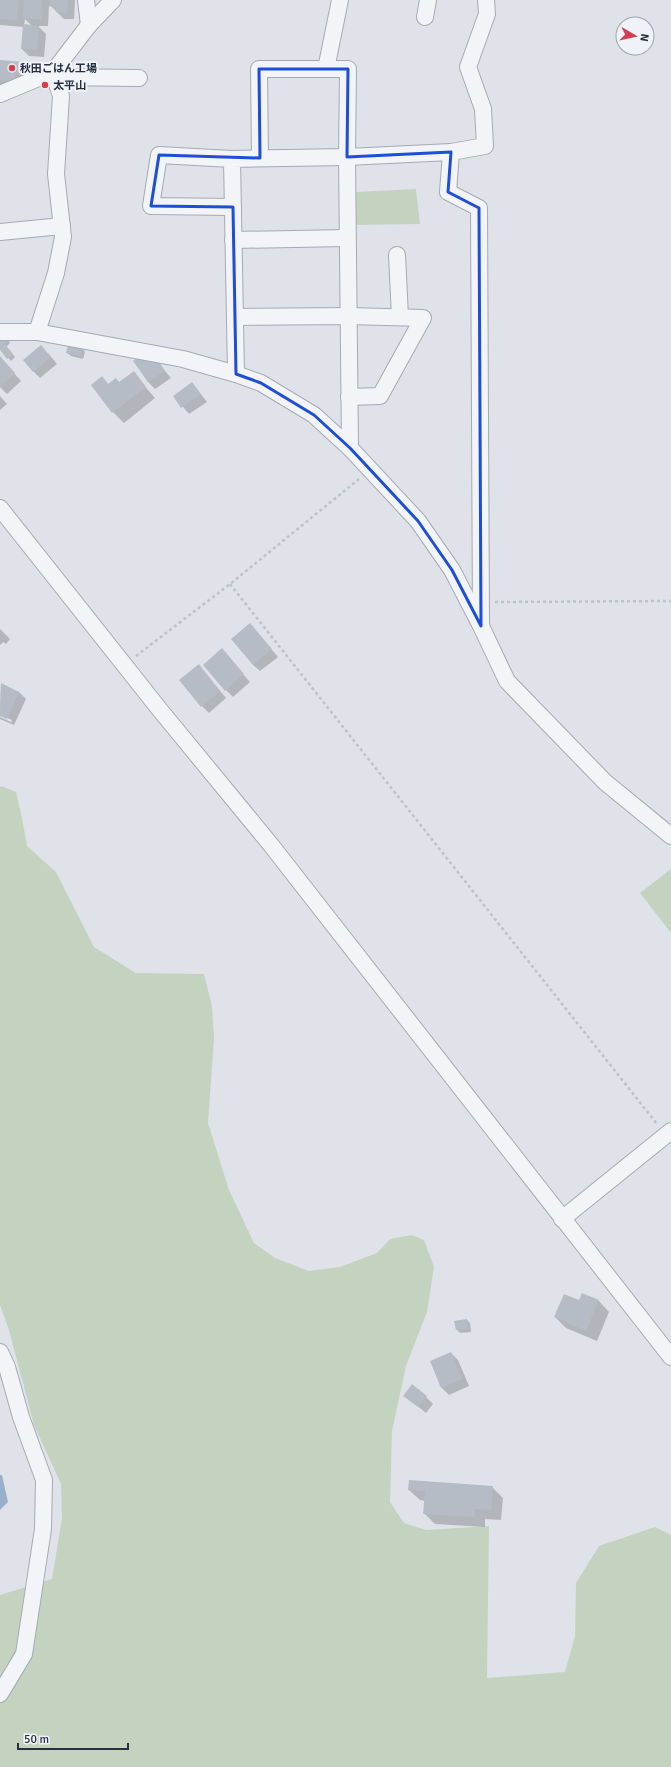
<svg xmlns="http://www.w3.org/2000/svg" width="671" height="1767" font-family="Signika,'Noto Sans JP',sans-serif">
  <rect width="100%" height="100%" fill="#dfe3e9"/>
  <g fill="#c4d3c0">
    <polygon points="416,189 420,224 355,225 355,192"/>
    <polygon points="1,786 16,792 22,818 27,846 56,872 94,947 136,973 204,974 212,1006 214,1038 208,1123 229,1190 254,1243 275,1258 309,1271 340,1267 377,1253 390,1239 412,1235 424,1240 434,1267 427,1312 406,1366 392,1431 390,1502 404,1523 426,1530 489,1526 487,1678 565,1672 575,1636 576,1583 599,1546 655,1527 671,1535 671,1767 0,1767 0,1595 52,1579 62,1518 61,1484 34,1425 9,1330 0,1305 0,787"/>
    <polygon points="671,869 671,933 640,893"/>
  </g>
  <polygon fill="#98b0cb" points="0,1475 2,1475 8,1502 0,1510"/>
  <g fill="#0003" fill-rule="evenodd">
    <path d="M0 0H24L25 2V0H75L74 19H64L52 7 49 6 48 26H38L46 34 44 57 29 56 22 49 24 27 0 25ZM25 19 32 26H24Z"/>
    <polygon points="0,61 23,63 30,70 30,81 0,91"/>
    <polygon points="0,339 8,340 10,343 6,347 15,357 11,361 0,349"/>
    <polygon points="82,348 85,352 83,359 71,356 67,353"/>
    <polygon points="48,353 57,364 40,378 33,371"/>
    <polygon points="0,357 21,381 7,394 0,387"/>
    <polygon points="135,361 159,364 171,378 155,389 148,382"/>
    <polygon points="133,373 155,398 124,423 113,412 92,385 102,378 109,385 120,383"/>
    <polygon points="192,383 207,402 189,414 174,396"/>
    <polygon points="0,396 7,404 0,410"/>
    <polygon points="250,624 278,657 260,671 253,665"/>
    <polygon points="0,629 10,639 6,644 3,642 0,645"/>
    <polygon points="228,657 250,682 233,697 226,690"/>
    <polygon points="205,673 226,698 209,713 202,706"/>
    <polygon points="1,685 19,692 26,699 14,725 0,719 0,717 11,722 12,720 0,715"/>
    <polygon points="579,1301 599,1301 609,1312 597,1341 566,1328 555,1317"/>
    <polygon points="467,1320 470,1323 471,1332 460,1333 457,1330"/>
    <polygon points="451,1353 458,1360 469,1386 449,1395 442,1388 431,1362"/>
    <polygon points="404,1395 426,1397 433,1404 426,1413"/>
    <polygon points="492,1487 503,1498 501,1520 485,1519 485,1527 435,1524 424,1513 425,1501 420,1500 409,1490"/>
  </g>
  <g fill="#b6bcc6">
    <polygon points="0,0 19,0 17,20 0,19"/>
    <polygon points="24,0 42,0 41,20 23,18"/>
    <polygon points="50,0 68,0 67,13 56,12 56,7 50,6"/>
    <polygon points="23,24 39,26 37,50 21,49"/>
    <polygon points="0,60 24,62 23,74 15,73 14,81 0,80"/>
    <polygon points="0,338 8,340 4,343 13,354 7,359 0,350"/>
    <polygon points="41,345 51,357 33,372 23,360"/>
    <polygon points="68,345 82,347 80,356 66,353"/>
    <polygon points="0,356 15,373 0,387"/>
    <polygon points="137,358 160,363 165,371 148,382 133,361"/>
    <polygon points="134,371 146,387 112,413 91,385 102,376 108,384 116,378 119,382"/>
    <polygon points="192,382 201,394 181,408 173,396"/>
    <polygon points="250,623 272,649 253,665 231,639"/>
    <polygon points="222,648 244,674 225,691 203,665"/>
    <polygon points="199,664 220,691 201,707 179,680"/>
    <polygon points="1,683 19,692 7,719 0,716"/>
    <polygon points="582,1293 599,1300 586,1331 554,1317 564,1294 579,1300"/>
    <polygon points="467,1319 468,1329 456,1330 454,1321"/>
    <polygon points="451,1352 462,1379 441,1388 430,1361"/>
    <polygon points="412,1384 427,1396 418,1407 403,1396"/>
    <polygon points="409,1480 493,1486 491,1510 475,1509 475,1517 423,1514 425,1491 408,1490"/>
  </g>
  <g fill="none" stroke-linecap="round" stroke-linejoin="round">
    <defs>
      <g id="minor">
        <polyline points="86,0 89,25"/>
        <polyline points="425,17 428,0"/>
        <polyline points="326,69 340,0"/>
        <polyline points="54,77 139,78"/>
        <polyline points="0,94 53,72 89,25 113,0"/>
        <polyline points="451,152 448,192 479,208 481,622"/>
        <polyline points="260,158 259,69 348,69 347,157 350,448"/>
        <polyline points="232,159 159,155 151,206 233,207"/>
        <polyline points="0,232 62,226"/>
        <polyline points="233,240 347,238"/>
        <polyline points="397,255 400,317"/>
        <polyline points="235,317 348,316 423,318 380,396 349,397"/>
        <polyline points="0,332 37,332 183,359 236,374 261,383 314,415 350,448 418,521 452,570 481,626 507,681 605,782 671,836"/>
        <polyline points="37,332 56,273 63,237 56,174 61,96 53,72"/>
        <polyline points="236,374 232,159 347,157 451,152 485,146 483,109 468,67 487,14 486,0"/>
        <polyline points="0,508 160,710 271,845 671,1357"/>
        <polyline points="562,1219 671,1131"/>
        <polyline points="0,1352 7,1367 21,1417 44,1480 43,1529 24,1654 0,1694"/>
      </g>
    </defs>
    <use href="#minor" stroke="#a4aab3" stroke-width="18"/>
    <g stroke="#bdc1c8" stroke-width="2.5" stroke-dasharray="3 3" stroke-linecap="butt">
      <polyline points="230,584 657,1124"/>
      <polyline points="495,602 671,601"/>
      <polyline points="136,656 230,584 359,479"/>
    </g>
    <use href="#minor" stroke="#f2f4f7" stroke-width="16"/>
  </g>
  <path fill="none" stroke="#1d4ed8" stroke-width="3" stroke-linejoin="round" d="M259 69H348L347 157 451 152 448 192 479 208 481 626 452 570 418 521 350 448 314 415 261 383 236 374 233 207 151 206 159 155 260 158Z"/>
  <g fill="#d43e52" stroke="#eff2f6" stroke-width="1.5">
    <circle cx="12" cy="68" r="4"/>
    <circle cx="45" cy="85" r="4"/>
  </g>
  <g text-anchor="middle" stroke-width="4" stroke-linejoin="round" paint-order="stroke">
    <g font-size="11" font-weight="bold" fill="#273041" stroke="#eff2f6" text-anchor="start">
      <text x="20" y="72">秋田ごはん工場</text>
      <text x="53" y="89">太平山</text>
    </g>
  </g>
  <g transform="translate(635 36) rotate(99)"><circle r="19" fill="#eff2f6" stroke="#9fa4ae"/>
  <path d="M0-3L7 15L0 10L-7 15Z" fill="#d43e52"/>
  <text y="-6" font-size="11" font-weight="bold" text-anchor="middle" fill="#273041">N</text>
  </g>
  <path d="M18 1743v6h110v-6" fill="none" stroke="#273041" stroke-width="2"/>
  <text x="24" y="1743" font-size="12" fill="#273041" stroke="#eff2f6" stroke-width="3" paint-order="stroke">50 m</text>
</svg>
